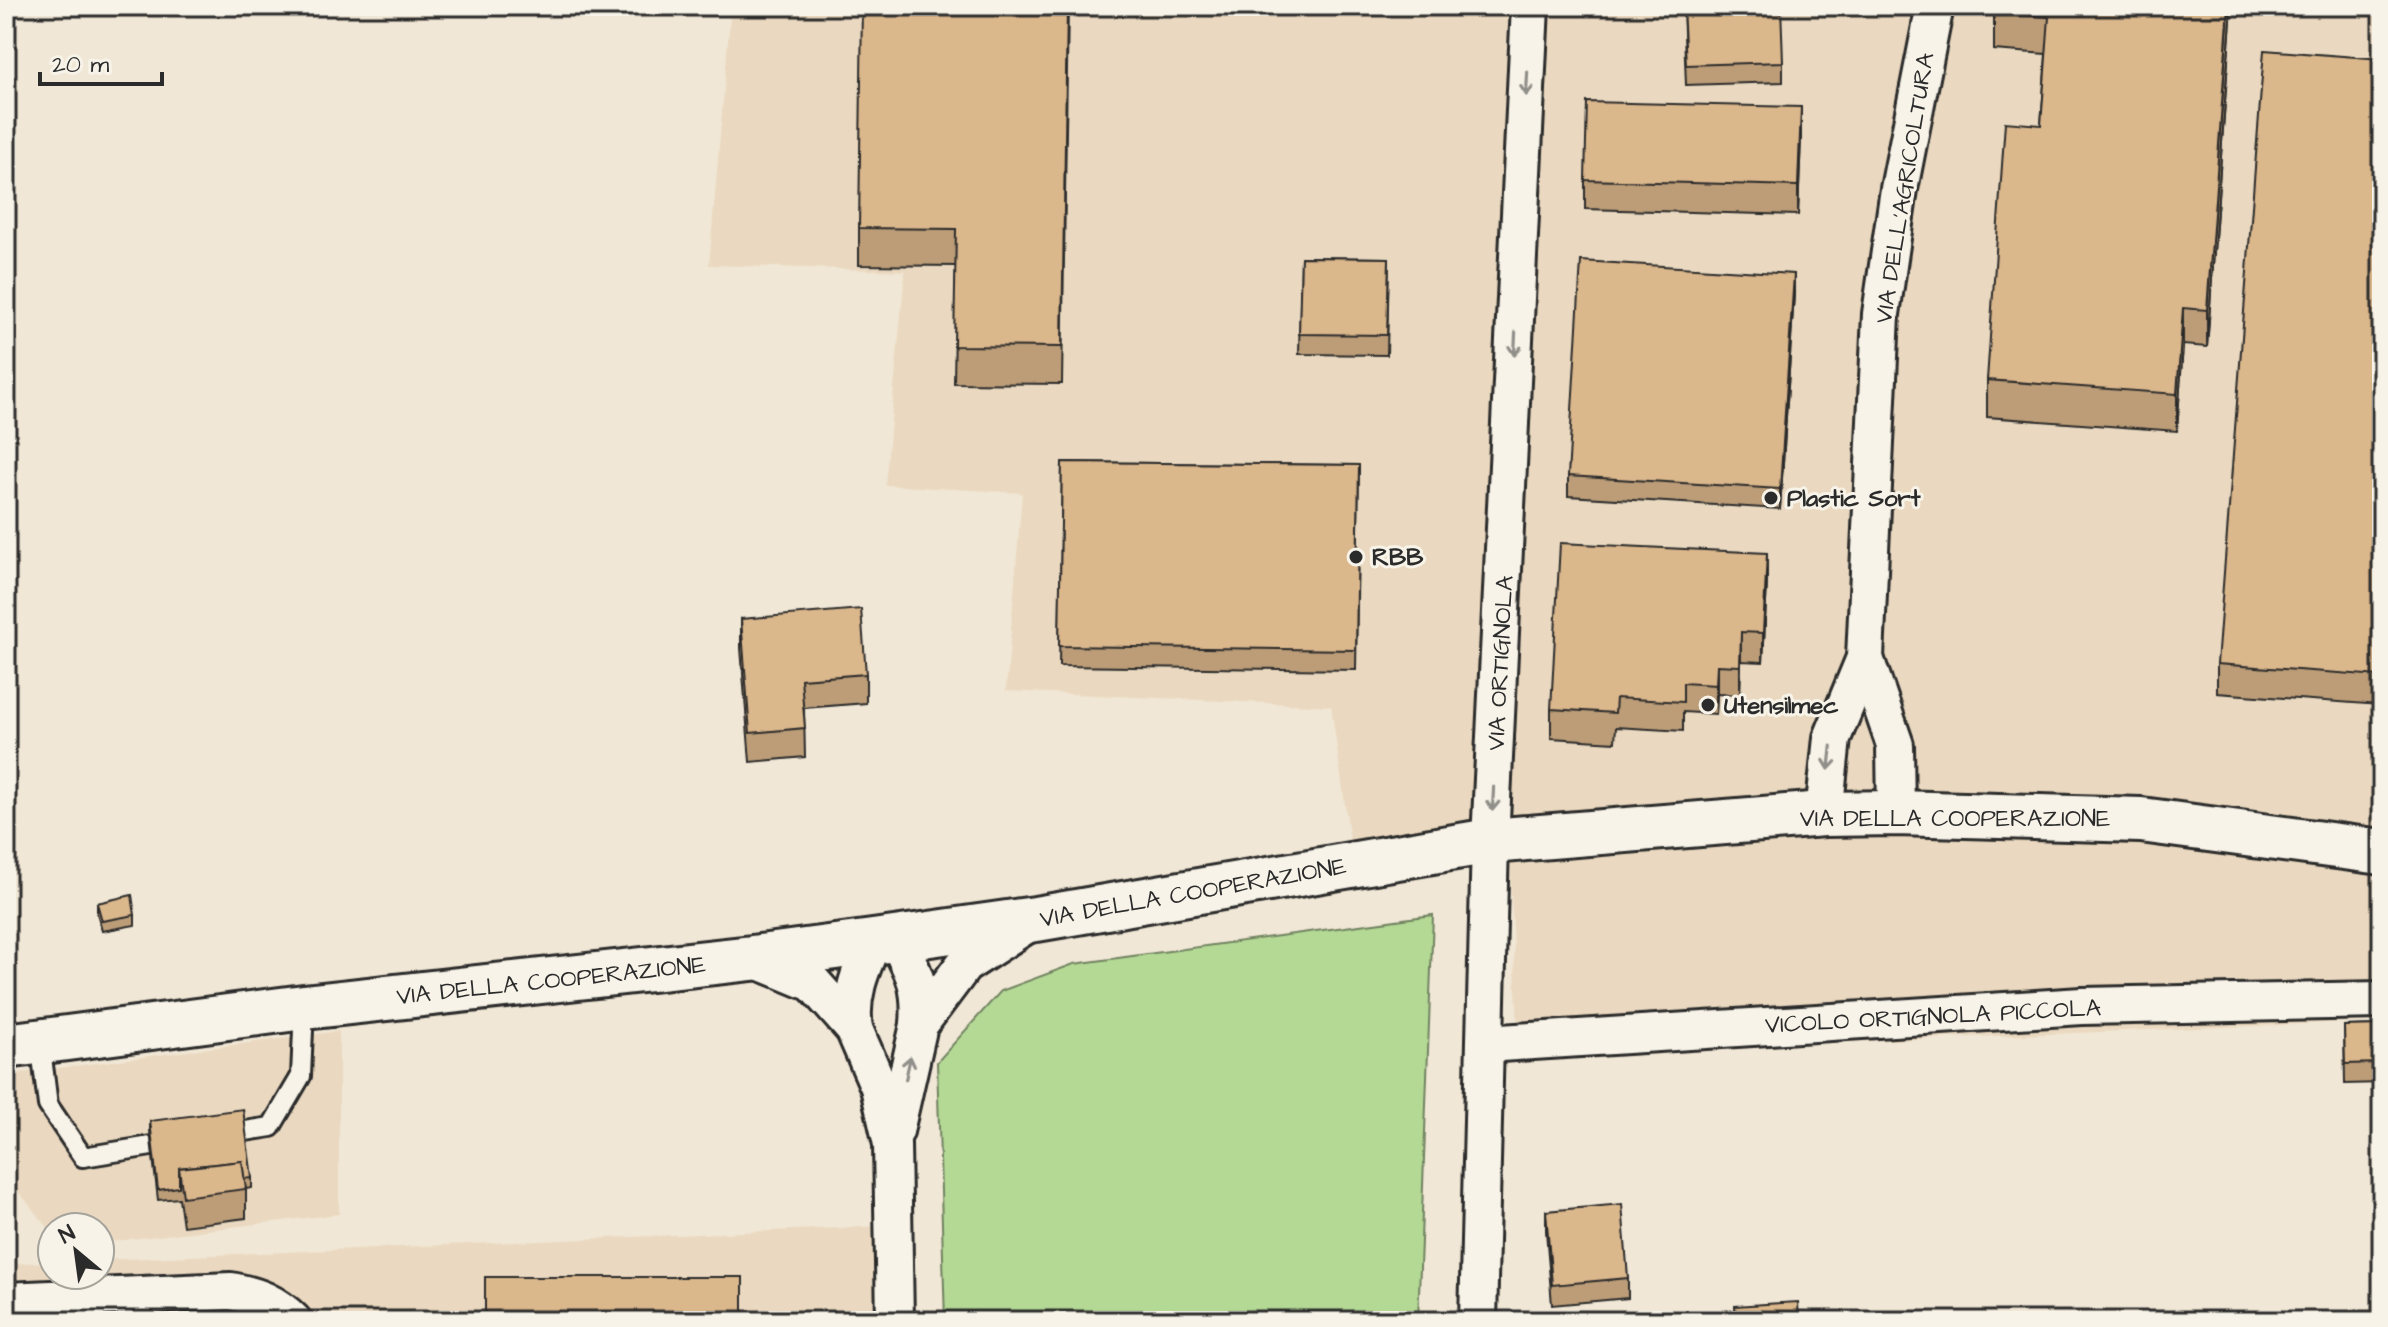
<svg xmlns="http://www.w3.org/2000/svg" width="2388" height="1327" font-family="'Architects Daughter',sans-serif">
  <rect width="100%" height="100%" fill="#f1e7d6"/>
  <filter id="ink" filterUnits="userSpaceOnUse"><feTurbulence type="fractalNoise" baseFrequency=".0125" numOctaves="2"/><feDisplacementMap in="SourceGraphic" scale="16" xChannelSelector="R" yChannelSelector="G"/><feConvolveMatrix kernelMatrix="1 2 1 2 8 2 1 2 1" color-interpolation-filters="sRGB"/></filter>
  <g filter="url(#ink)">
    <g fill="#ead9c0">
      <polygon points="731,6 2382,6 2382,1021 1659,1049 1519,1046 1509,855 1355,876 1331,706 1006,691 1022,493 885,485 905,271 709,265"/>
      <polygon points="339,1031 339,1214 100,1243 100,1227 52,1227 52,1232 6,1177 6,1075"/>
      <polygon points="908,1225 915,1321 6,1321 6,1264 52,1262 52,1275 100,1275 100,1260"/>
    </g>
    <polygon fill="#b4d995" stroke="#708260" stroke-width="2" points="1433,915 1418,1321 945,1321 937,1062 1001,991 1074,964"/>
    <g fill="none" stroke-linecap="round" stroke-linejoin="round">
      <defs>
        <g id="lane">
          <polyline points="40,1041 48,1105 83,1157 176,1142"/>
          <polyline points="221,1135 271,1127 301,1076 304,1007"/>
        </g>
        <g id="street">
          <polyline points="1865,658 1895,745 1896,813"/>
          <polyline points="1824,814 1832,738 1865,658 1881,314 1899,189 1935,6"/>
          <path d="M896 938C914 973 922 985 919 1025"/>
          <polyline points="752,958 813,983 854,1029 879,1087 892,1144 895,1321"/>
          <path d="M854 1029C849 997 860 971 873 942"/>
          <polyline points="1485,1044 2082,1006 2382,1000"/>
          <polyline points="895,1131 919,1025 964,965 1032,921"/>
          <path d="M6 1301 231 1291C257 1296 274 1302 293 1321"/>
          <polyline points="1478,1321 1490,841 1530,6"/>
        </g>
        <polyline id="secondary" points="6,1046 304,1007 752,958 873,942 1036,919 1490,841 1824,814 1896,813 2141,820 2382,852"/>
      </defs>
      <use href="#lane" stroke="#2b2b2b" stroke-width="24"/>
      <use href="#street" stroke="#2b2b2b" stroke-width="42"/>
      <use href="#secondary" stroke="#2b2b2b" stroke-width="50"/>
      <use href="#lane" stroke="#f7f3e8" stroke-width="18"/>
      <use href="#street" stroke="#f7f3e8" stroke-width="36"/>
      <use href="#secondary" stroke="#f7f3e8" stroke-width="44"/>
    </g>
    <g fill="#bc9d78" stroke="#2b2b2b" stroke-width="2">
      <polygon points="1068,6 1062,384 954,383 956,266 859,265 859,228"/>
      <polygon points="1683,6 1783,62 1783,82 1686,85"/>
      <polygon points="2232,6 2207,347 2183,345 2177,431 1987,417 1987,380 2041,125 2046,54 1994,50 1994,13"/>
      <polygon points="2382,59 2382,675 2380,705 2217,693 2217,664"/>
      <polygon points="1801,136 1798,215 1585,209 1585,180"/>
      <polygon points="1301,257 1389,258 1387,355 1299,354"/>
      <polygon points="1794,294 1780,509 1568,496 1568,476"/>
      <polygon points="1062,462 1359,465 1356,670 1059,666"/>
      <polygon points="1767,582 1763,662 1741,661 1740,695 1717,694 1716,714 1683,712 1683,731 1616,727 1615,742 1551,738 1551,709"/>
      <polygon points="741,619 866,674 866,703 804,708 805,757 750,762 741,648"/>
      <polygon points="97,903 135,915 135,925 102,931 97,913"/>
      <polygon points="2382,1025 2382,1083 2345,1084 2344,1026"/>
      <polygon points="150,1121 252,1178 252,1188 246,1189 246,1218 183,1226 179,1198 158,1200 150,1131"/>
      <polygon points="1546,1211 1628,1278 1628,1298 1552,1305 1546,1231"/>
    </g>
    <g fill="#998062" stroke="#2b2b2b" stroke-width="2">
      <polygon points="2229,6 2232,6 2207,347 2207,310"/>
      <polygon points="1801,107 1801,136 1798,215 1798,186"/>
      <polygon points="1794,274 1794,294 1780,509 1780,489"/>
      <polygon points="2183,308 2183,345 2177,431 2177,394"/>
      <polygon points="1767,553 1767,582 1763,662 1763,633"/>
      <polygon points="1741,632 1741,661 1740,695 1740,666"/>
      <polygon points="2382,645 2382,675 2380,705 2380,676"/>
      <polygon points="1717,665 1717,694 1716,714 1716,685"/>
    </g>
    <g fill="#dbb78c" stroke="#2b2b2b" stroke-width="2">
      <polygon points="862,6 1067,6 1062,347 954,346 956,229 859,228"/>
      <polygon points="1683,6 1781,6 1783,62 1686,65"/>
      <polygon points="1995,6 2229,6 2207,310 2183,308 2177,394 1987,380 2005,122 2041,125 2049,17 1994,13"/>
      <polygon points="2264,50 2382,59 2382,645 2380,676 2217,664"/>
      <polygon points="1587,102 1801,107 1798,186 1585,180"/>
      <polygon points="1301,257 1389,258 1387,335 1299,334"/>
      <polygon points="1581,261 1794,274 1780,489 1568,476"/>
      <polygon points="1062,462 1359,465 1356,650 1059,646"/>
      <polygon points="1560,543 1767,553 1763,633 1741,632 1740,666 1717,665 1716,685 1683,683 1683,702 1616,698 1615,713 1551,709"/>
      <polygon points="861,609 866,674 801,679 805,728 750,733 741,619"/>
      <polygon points="132,895 135,915 102,921 97,903"/>
      <polygon points="2382,1025 2382,1063 2345,1064 2344,1026"/>
      <polygon points="243,1109 252,1178 244,1179 242,1161 179,1168 179,1187 158,1190 150,1121"/>
      <polygon points="242,1161 246,1189 183,1197 179,1168"/>
      <polygon points="1622,1204 1628,1278 1552,1285 1546,1211"/>
      <rect x="485" y="1277" width="258" height="44"/>
      <polygon points="1798,1302 1799,1321 1736,1321 1735,1306"/>
    </g>
    <defs><path id="oneway-shaft" d="M-6 0H5M1.5-3L5.5 0L1.5 3" fill="none" stroke-width="1.6" stroke-linecap="round" stroke-linejoin="round" transform="scale(2)"/></defs>
    <g stroke="#918f8a">
      <use href="#oneway-shaft" transform="translate(1527 84) rotate(93)"/>
      <use href="#oneway-shaft" transform="translate(1515 344) rotate(93)"/>
      <use href="#oneway-shaft" transform="translate(1830 758) rotate(96)"/>
      <use href="#oneway-shaft" transform="translate(1493 799) rotate(93)"/>
      <use href="#oneway-shaft" transform="translate(908 1068) rotate(-78)"/>
    </g>
  </g>
  <g fill="#2b2b2b" stroke="#f7f3e8" stroke-width="3">
    <circle cx="1771" cy="498" r="8"/>
    <circle cx="1356" cy="557" r="8"/>
    <circle cx="1708" cy="705" r="8"/>
  </g>
  <g text-anchor="middle" stroke-width="6" stroke-linejoin="round" paint-order="stroke">
    <g font-size="24" fill="#2b2b2b" stroke="#f7f3e8">
      <text transform="translate(1904 188) rotate(-81)" y="8">VIA DELL'AGRICOLTURA</text>
      <text transform="translate(1500 663) rotate(-87)" y="8">VIA ORTIGNOLA</text>
      <text x="1955" y="826">VIA DELLA COOPERAZIONE</text>
      <text transform="translate(1193 892) rotate(-10)" y="8">VIA DELLA COOPERAZIONE</text>
      <text transform="translate(551 980) rotate(-6)" y="8">VIA DELLA COOPERAZIONE</text>
      <text transform="translate(1933 1016) rotate(-3)" y="8">VICOLO ORTIGNOLA PICCOLA</text>
    </g>
    <g font-size="24" font-weight="bold" fill="#2b2b2b" stroke="#f7f3e8" text-anchor="start">
      <text x="1787" y="506">Plastic Sort</text>
      <text x="1372" y="565">RBB</text>
      <text x="1724" y="713">Utensilmec</text>
    </g>
  </g>
  <rect width="2388" height="1327" fill="none" stroke="#f7f3e8" stroke-width="32"/>
  <rect x="16" y="16" width="2356" height="1295" fill="none" stroke="#2b2b2b" stroke-width="3" filter="url(#ink)"/>
  <g transform="translate(76 1251) rotate(331)"><circle r="38" fill="#f7f3e8" stroke="#a5a39c" stroke-width="2"/>
  <path d="M0-6L14 30L0 20L-14 30Z" fill="#2b2b2b"/>
  <text y="-12" font-size="22" font-weight="bold" text-anchor="middle" fill="#2b2b2b">N</text>
  </g>
  <path d="M40 72v12h122v-12" fill="none" stroke="#2b2b2b" stroke-width="4"/>
  <text x="52" y="72" font-size="24" fill="#2b2b2b" stroke="#f7f3e8" stroke-width="6" paint-order="stroke">20 m</text>
</svg>
